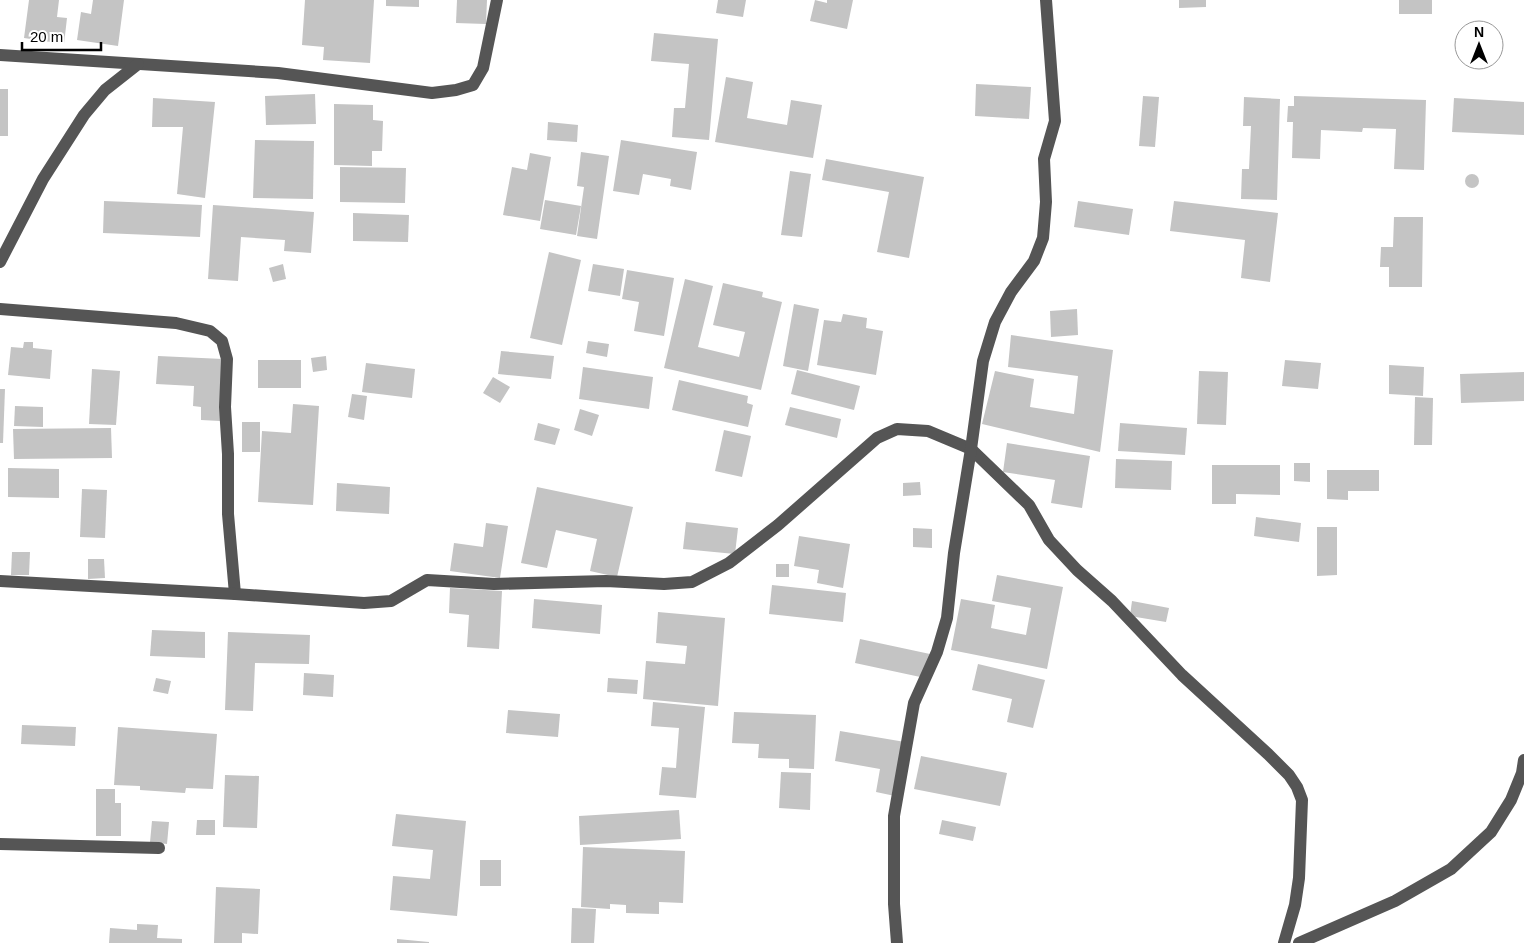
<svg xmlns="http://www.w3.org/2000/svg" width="1524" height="943" font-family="Helvetica,sans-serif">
  <rect width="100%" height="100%" fill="#fff"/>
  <g fill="#c4c4c4">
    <polygon points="29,0 59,0 57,17 67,18 64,44 24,38"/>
    <polygon points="93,0 124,0 118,46 77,40 81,12 91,14"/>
    <polygon points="305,0 374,0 370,63 323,60 324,47 302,45"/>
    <polygon points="386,0 419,0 419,7 386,6"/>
    <polygon points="457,0 487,0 486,24 456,23"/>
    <polygon points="718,0 746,0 743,17 716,13"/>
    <polygon points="815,0 827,3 827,0 853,0 847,29 810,21"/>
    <polygon points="1179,0 1206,0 1206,7 1179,8"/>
    <rect x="1399" y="0" width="33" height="14"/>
    <polygon points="654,33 718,39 709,140 672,137 674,108 685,108 689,64 651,61"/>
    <polygon points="726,77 753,82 747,118 787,125 791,100 822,105 813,158 715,142"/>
    <polygon points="976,84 1031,87 1029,119 975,116"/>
    <rect x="0" y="89" width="8" height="47"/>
    <polygon points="315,94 316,124 266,125 265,96"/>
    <polygon points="1143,96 1159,97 1155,147 1139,146"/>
    <polygon points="1294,96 1426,100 1424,170 1394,169 1396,129 1363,128 1362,132 1321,130 1320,159 1292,158 1293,122 1287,122 1288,106 1294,106"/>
    <polygon points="1244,97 1280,99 1277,200 1241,199 1242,169 1249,169 1251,126 1243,126"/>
    <polygon points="153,98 215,102 205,198 177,194 183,127 152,127"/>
    <polygon points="1454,98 1524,102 1524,135 1452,132"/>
    <polygon points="334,104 373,105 373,120 383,121 382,151 372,151 372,166 334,165"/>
    <polygon points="548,122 578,125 577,142 547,140"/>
    <polygon points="255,140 314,141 313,199 253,198"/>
    <polygon points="621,140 697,152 691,190 670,186 671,179 643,174 639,195 613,191"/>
    <polygon points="581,152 609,156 597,239 577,236 584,187 577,186"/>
    <polygon points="530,153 551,157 540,221 503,215 512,167 527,170"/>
    <polygon points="826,159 924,177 909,258 877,252 889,192 822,180"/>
    <polygon points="340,167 406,168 405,203 340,202"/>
    <polygon points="790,171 811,174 802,237 781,235"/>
    <circle cx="1472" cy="181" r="7"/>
    <polygon points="545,200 581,206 576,235 540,229"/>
    <polygon points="104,201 202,205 200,237 103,233"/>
    <polygon points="1078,201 1133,209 1129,235 1074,227"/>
    <polygon points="1174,201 1278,213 1270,282 1241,278 1245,240 1170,231"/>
    <polygon points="213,205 314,212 311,253 284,251 285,240 241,237 238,281 208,279"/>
    <polygon points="353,213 409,215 408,242 353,241"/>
    <polygon points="1394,217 1423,217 1422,287 1389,287 1389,267 1380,267 1381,247 1393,247"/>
    <polygon points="549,252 581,260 562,345 530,338"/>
    <polygon points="283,264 286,279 273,282 269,268"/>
    <polygon points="593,264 624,269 620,296 588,291"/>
    <polygon points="627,270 674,278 664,336 634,331 639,302 622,299"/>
    <polygon points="685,279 713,286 698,347 739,357 745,332 713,325 723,283 763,292 762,297 782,302 761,390 664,368"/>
    <polygon points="794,304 819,309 808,371 783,366"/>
    <polygon points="1077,309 1078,335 1051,337 1050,311"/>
    <polygon points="843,314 867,318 866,328 883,331 876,375 817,365 824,320 841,322"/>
    <polygon points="1011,335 1113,350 1100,452 982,424 995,371 1034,379 1030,407 1074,414 1078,376 1008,367"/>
    <polygon points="588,341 609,344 607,357 586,353"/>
    <polygon points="24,342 33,342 33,348 52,350 50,379 8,375 11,347 23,348"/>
    <polygon points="501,351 554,356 551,379 498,374"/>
    <polygon points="158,356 223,359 220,421 201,420 201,407 193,406 194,386 156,384"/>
    <polygon points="326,356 327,370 313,372 311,358"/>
    <rect x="258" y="360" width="43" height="28"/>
    <polygon points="1285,360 1321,363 1318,389 1282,386"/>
    <polygon points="366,363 415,369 412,398 362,392"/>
    <polygon points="1389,365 1424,367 1423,396 1389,394"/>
    <polygon points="583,367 653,377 649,409 579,399"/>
    <polygon points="92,369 120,371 116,425 89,424"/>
    <polygon points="797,370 860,386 854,410 791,394"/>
    <polygon points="1199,371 1228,372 1226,425 1197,424"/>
    <polygon points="1524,372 1524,401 1461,403 1460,374"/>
    <polygon points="493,377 510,387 500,403 483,393"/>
    <polygon points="679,380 748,396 747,403 753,405 748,427 672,410"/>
    <polygon points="0,389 5,389 3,443 0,443"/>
    <polygon points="352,394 367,396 364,420 348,417"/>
    <polygon points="1415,397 1433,398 1432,445 1414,445"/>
    <polygon points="293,404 319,406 313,505 258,502 262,431 291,433"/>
    <polygon points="15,406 43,407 43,427 14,426"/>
    <polygon points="790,407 841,419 837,438 785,425"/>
    <polygon points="580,409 599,415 592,436 574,430"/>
    <rect x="242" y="422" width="18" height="30"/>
    <polygon points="538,423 560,429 555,445 534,440"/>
    <polygon points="1120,423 1187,428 1185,455 1118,451"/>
    <polygon points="111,428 112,458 14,459 13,429"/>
    <polygon points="724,430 751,436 742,477 715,471"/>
    <polygon points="1007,443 1090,456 1082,508 1051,503 1055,480 1003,472"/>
    <polygon points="1116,459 1172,461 1171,490 1115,488"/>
    <polygon points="1294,463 1310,463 1310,482 1294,481"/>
    <polygon points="1212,465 1280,465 1280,495 1236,494 1236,504 1212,504"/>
    <polygon points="8,468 59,469 59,498 8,497"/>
    <polygon points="1327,470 1379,470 1379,491 1348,491 1348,500 1327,499"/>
    <polygon points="920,482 921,495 903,496 903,483"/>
    <polygon points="337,483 390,487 389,514 336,511"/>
    <polygon points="537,487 633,507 617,577 590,571 597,539 556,530 547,568 521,563"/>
    <polygon points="82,489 107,490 105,538 80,537"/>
    <polygon points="1256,517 1301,523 1299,542 1254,536"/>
    <polygon points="686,522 738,528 735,554 683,549"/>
    <polygon points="486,523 508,526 500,578 450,571 454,543 483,547"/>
    <polygon points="1317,527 1337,527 1337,575 1317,576"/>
    <polygon points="913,528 932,529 932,548 913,547"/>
    <polygon points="799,536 850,544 843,588 817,583 819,570 794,566"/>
    <polygon points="12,552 30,552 29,575 11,575"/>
    <polygon points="88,559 104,559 105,578 88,579"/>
    <rect x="776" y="564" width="13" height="13"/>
    <polygon points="997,575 1063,587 1047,669 951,650 961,599 995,605 991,628 1026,635 1031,608 992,601"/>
    <polygon points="772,585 846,593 843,622 769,614"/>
    <polygon points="450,588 502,591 499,649 467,647 469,615 449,613"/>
    <polygon points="534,599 602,605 600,634 532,628"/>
    <polygon points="1132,601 1169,608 1166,622 1130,616"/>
    <polygon points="658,612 725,618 718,706 643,699 646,661 685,664 687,646 656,643"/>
    <polygon points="152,630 205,632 205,658 150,656"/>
    <polygon points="228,632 310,635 309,664 255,663 253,711 225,710"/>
    <polygon points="860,639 930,654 925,678 855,663"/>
    <polygon points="978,664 1045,680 1033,728 1007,722 1012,699 972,690"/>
    <polygon points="304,673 334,675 333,697 303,695"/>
    <polygon points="156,678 171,681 168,694 153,691"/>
    <polygon points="608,678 638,680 637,694 607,692"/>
    <polygon points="653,702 705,707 696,798 659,795 662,767 676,768 679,728 651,726"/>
    <polygon points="508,710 560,714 558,737 506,733"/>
    <polygon points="734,712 816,715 814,769 789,768 789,759 758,758 759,744 732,743"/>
    <polygon points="22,725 76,727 75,746 21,744"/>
    <polygon points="118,727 217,734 213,789 186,788 185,793 140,790 140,786 114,785"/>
    <polygon points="840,731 905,742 895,796 876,792 880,769 835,761"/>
    <polygon points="921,756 1007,773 1000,806 914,789"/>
    <polygon points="781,772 811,773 810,810 779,808"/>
    <polygon points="225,775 259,776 257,828 223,827"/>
    <polygon points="96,789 115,789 115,803 121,803 121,836 96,836"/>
    <polygon points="679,810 681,839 580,845 579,816"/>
    <polygon points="396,814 466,821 457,916 390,910 393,876 430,879 433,850 392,846"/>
    <polygon points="197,820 215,820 215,835 196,835"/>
    <polygon points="942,820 976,827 973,841 939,834"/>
    <polygon points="152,821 169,822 167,844 150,842"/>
    <polygon points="583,847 685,851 683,903 659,902 659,914 626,913 626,905 610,904 610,909 581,907"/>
    <rect x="480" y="860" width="21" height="26"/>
    <polygon points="216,887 260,889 258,934 242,933 242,943 214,943"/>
    <polygon points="572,908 596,909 594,943 571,943"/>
    <polygon points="137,924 158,925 157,938 182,939 182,943 109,943 110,928 137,930"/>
    <polygon points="397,939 429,942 429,943 397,943"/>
  </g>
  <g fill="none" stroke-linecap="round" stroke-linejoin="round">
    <g stroke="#555" stroke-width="12">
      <polyline points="0,55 278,73 432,93 456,90 473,85 483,68 497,0"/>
      <polyline points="0,262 43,179 84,115 105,90 138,64"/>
      <polyline points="0,309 176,323 210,331 222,341 227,359 225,407 228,454 228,514 235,594"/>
      <polyline points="0,581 235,594 364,603 391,601 427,580 494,584 606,581 664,584 692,582 729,563 778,525 877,438 897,429 928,431 971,449 1029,505 1049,540 1077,570 1112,601 1182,675 1268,754 1289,775 1297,787 1302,800 1299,878 1295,905 1284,943"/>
      <polyline points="0,844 159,848"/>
      <polyline points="897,943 894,904 894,816 914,703 937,652 947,618 954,553 971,449 983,361 995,322 1011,292 1034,261 1043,238 1046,202 1044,159 1055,121 1046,0"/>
      <polyline points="1299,943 1395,901 1451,869 1491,832 1511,800 1522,773 1524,760"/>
    </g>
  </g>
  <g transform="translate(1479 45)"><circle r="24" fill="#ffffff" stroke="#999999"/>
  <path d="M0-4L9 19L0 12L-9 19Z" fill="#000000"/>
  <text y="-8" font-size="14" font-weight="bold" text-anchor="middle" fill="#000000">N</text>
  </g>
  <path d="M22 42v8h79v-8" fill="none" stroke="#000000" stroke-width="2.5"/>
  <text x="30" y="42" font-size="15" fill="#000000" stroke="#ffffff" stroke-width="4" paint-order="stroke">20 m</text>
</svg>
